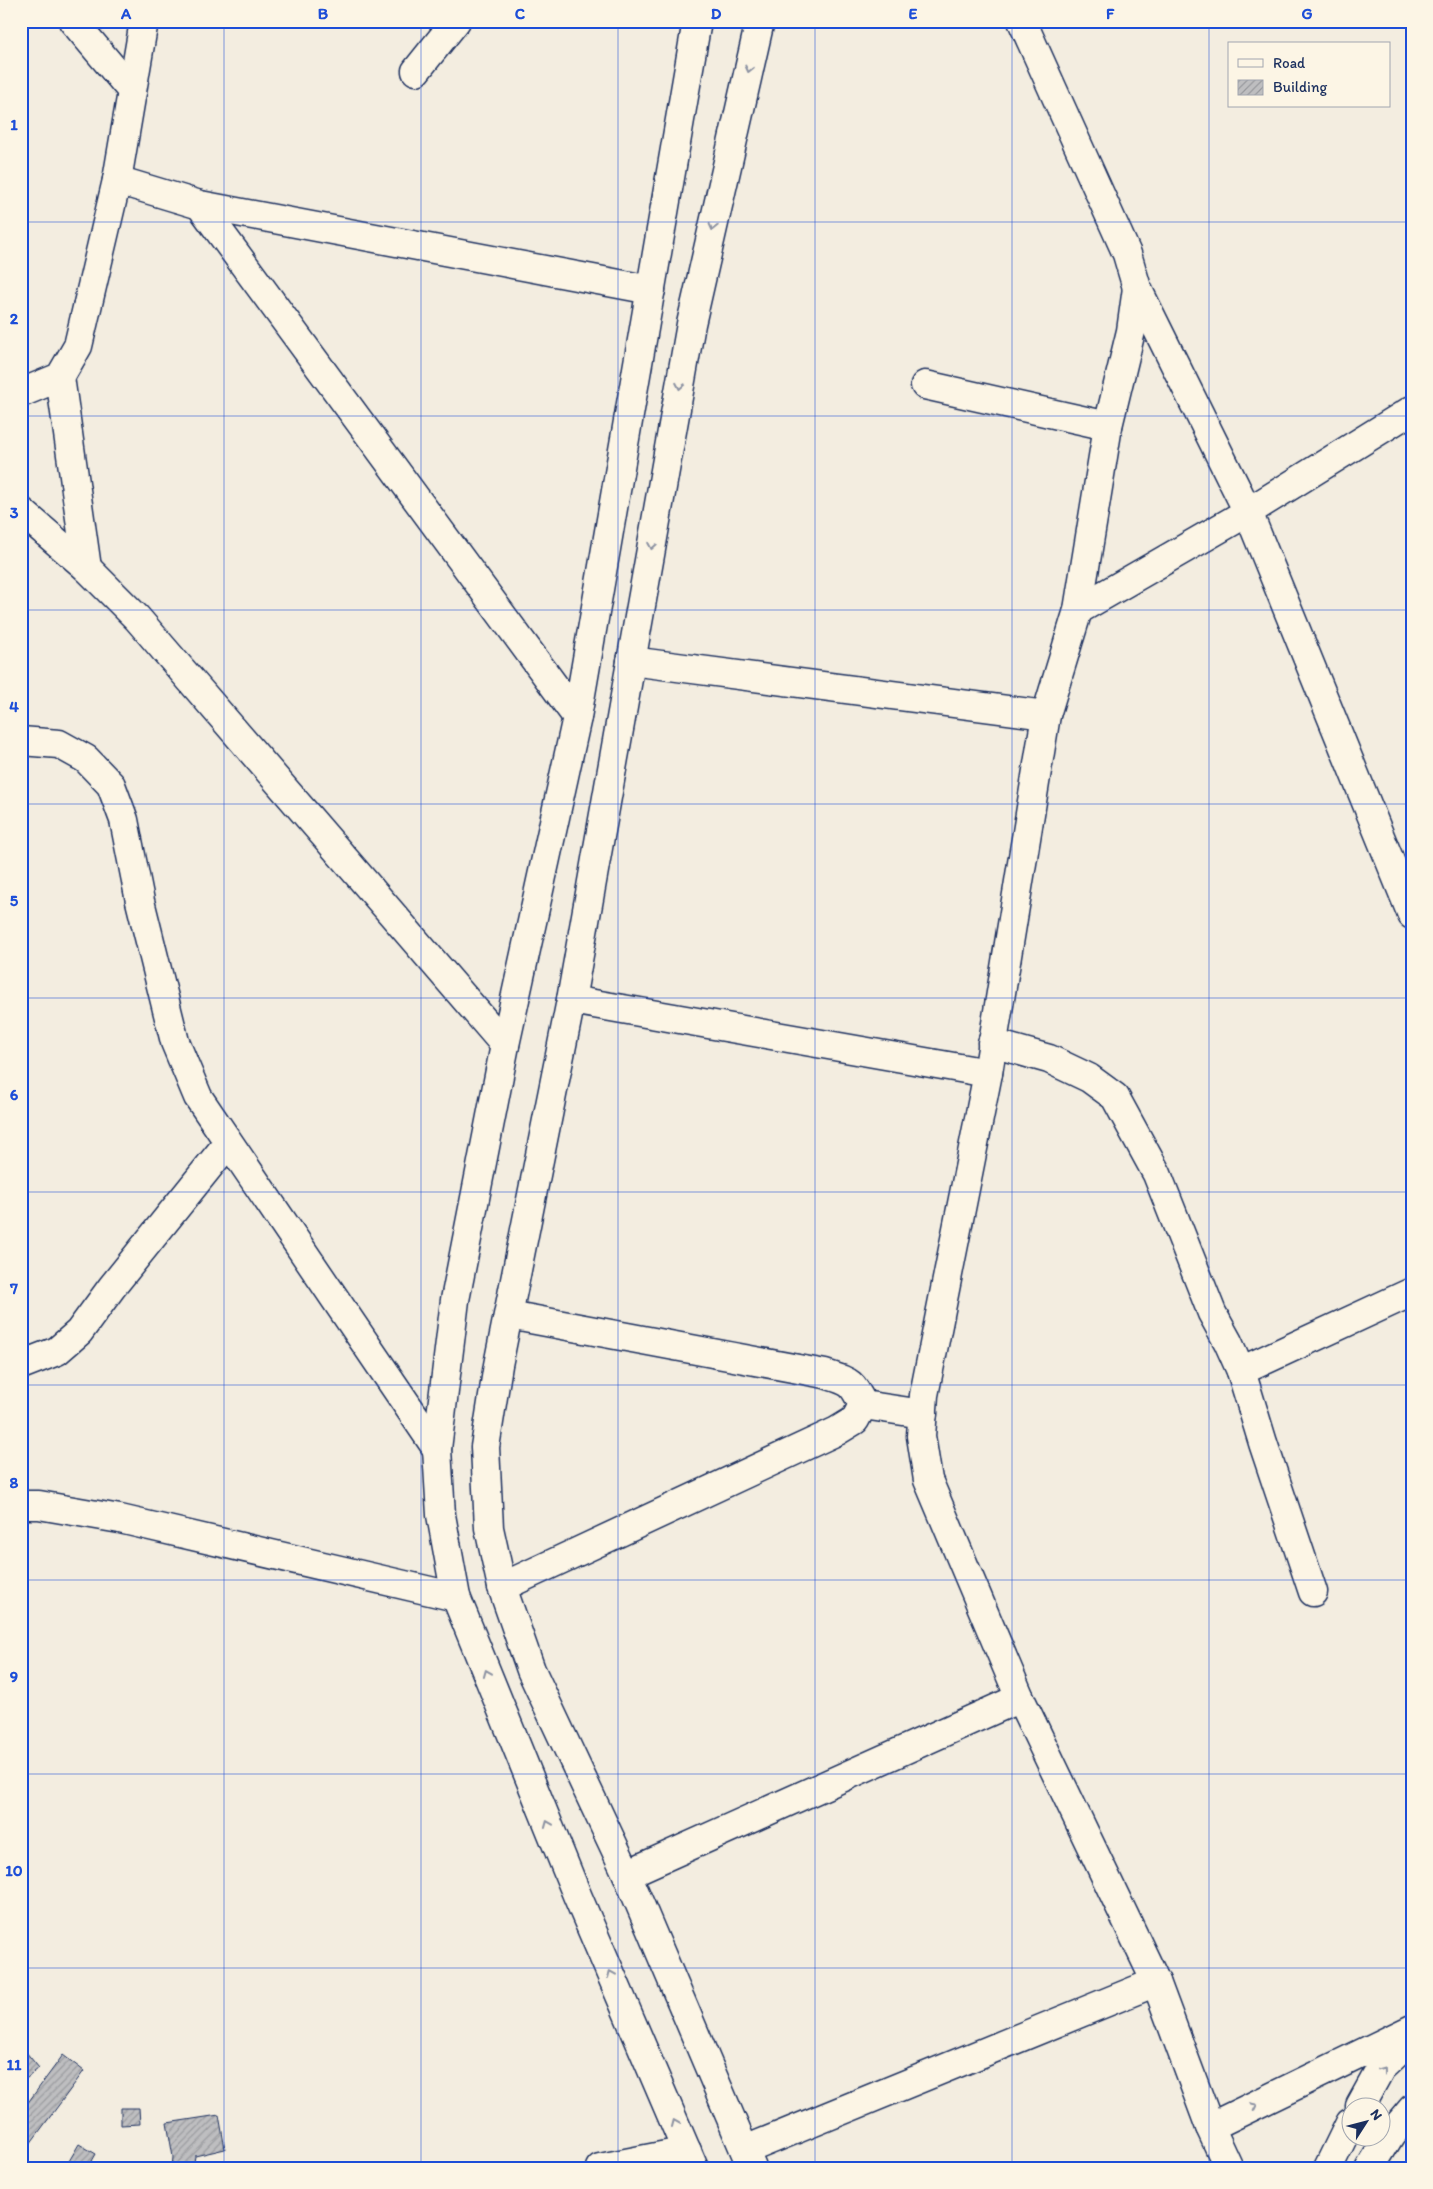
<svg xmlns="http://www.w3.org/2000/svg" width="1433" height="2189" font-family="Itim,sans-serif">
  <defs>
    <pattern id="building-hatch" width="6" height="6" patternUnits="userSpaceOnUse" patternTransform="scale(1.25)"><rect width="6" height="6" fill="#bebec0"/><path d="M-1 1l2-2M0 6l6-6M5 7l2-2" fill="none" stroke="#9a9b9f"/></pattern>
  </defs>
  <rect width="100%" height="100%" fill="#f3ede0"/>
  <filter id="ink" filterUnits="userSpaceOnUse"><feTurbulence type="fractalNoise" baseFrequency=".02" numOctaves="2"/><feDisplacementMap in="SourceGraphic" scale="10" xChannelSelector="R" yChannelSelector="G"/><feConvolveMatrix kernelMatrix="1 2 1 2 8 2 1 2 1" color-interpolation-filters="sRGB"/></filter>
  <g filter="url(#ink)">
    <g fill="url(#building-hatch)" stroke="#1b2f5e">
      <polygon points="21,2046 39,2068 21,2083"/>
      <polygon points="63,2055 84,2071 21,2156 21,2112"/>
      <polygon points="121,2108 139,2108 140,2124 121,2125"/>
      <polygon points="219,2115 225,2149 195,2156 193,2168 172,2168 173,2157 167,2123"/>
      <polygon points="79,2144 96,2154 88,2168 65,2168"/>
    </g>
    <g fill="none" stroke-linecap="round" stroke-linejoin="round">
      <defs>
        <g id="minor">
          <polyline points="73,21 132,91"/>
          <polyline points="1022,21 1127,254 1137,288 1248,512 1412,915"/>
          <polyline points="416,71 456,21"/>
          <polyline points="117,180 200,205 651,290"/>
          <polyline points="200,205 577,717"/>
          <polyline points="1137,288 1131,331 1108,426 1078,610 1046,715 988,1073 924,1395 921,1436 928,1480 1020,1698 1156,1982 1210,2127 1229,2168"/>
          <polyline points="60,377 87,568"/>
          <polyline points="925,385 1108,426"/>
          <polyline points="21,393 60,377 78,346 117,180 144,21"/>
          <polyline points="21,511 87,568 137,618 505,1045"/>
          <polyline points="1078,610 1248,512 1412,410"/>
          <polyline points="631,661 1046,715"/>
          <polyline points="21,741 59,744 86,759 111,785 124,820 140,901 175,1042 198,1097 437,1449"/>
          <polyline points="571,1000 988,1073"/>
          <polyline points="992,1043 1049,1059 1089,1078 1115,1097 1157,1174 1212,1313 1228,1342 1241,1371 1412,1292"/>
          <path d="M509 1315 825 1374C850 1382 852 1381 863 1405"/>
          <polyline points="21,1365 57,1351 79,1332 112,1287 228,1143"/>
          <polyline points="1241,1371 1263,1443 1313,1592"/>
          <polyline points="863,1405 923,1414"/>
          <polyline points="21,1505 39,1505 120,1519 456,1597"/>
          <polyline points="502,1587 837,1431 855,1420 863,1405"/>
          <polyline points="627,1874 1020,1698"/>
          <polyline points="1360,2106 1381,2068 1412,2039"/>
          <polyline points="1210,2127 1412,2029"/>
          <polyline points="745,2150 1156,1982"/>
          <polyline points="600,2168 687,2151"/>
          <polyline points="694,2168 577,1895 456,1597 441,1515 437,1449 455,1300 505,1045 577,717 697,21"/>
          <polyline points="752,2168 627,1874 531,1670 502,1587 489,1528 485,1447 498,1365 571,1000 691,324 760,21"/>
          <polyline points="1328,2168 1350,2123"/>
          <polyline points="1370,2168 1391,2134 1412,2109"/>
        </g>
      </defs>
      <use href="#minor" stroke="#1b2f5e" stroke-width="31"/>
      <use href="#minor" stroke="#fcf5e5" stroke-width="28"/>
    </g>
    <defs><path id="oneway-chevron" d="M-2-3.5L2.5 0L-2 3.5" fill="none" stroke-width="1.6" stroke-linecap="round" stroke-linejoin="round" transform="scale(1.25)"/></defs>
    <g stroke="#8c92a2">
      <use href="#oneway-chevron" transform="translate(749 69) rotate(103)"/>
      <use href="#oneway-chevron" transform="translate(713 227) rotate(103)"/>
      <use href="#oneway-chevron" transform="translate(680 386) rotate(100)"/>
      <use href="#oneway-chevron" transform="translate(652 546) rotate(100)"/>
      <use href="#oneway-chevron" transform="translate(487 1673) rotate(-112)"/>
      <use href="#oneway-chevron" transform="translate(548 1824) rotate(-112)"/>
      <use href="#oneway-chevron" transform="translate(611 1974) rotate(-113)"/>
      <use href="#oneway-chevron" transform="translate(1382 2070) rotate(-53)"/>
      <use href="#oneway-chevron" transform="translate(1254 2106) rotate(-26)"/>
      <use href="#oneway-chevron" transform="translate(675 2123) rotate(-113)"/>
    </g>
  </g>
  <path fill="none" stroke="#1d4ed8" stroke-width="1" stroke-opacity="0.55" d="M224 21V2168M421 21V2168M618 21V2168M815 21V2168M1012 21V2168M1209 21V2168M21 222H1412M21 416H1412M21 610H1412M21 804H1412M21 998H1412M21 1192H1412M21 1385H1412M21 1580H1412M21 1774H1412M21 1968H1412"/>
  <rect width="1433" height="2189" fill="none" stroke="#fcf5e5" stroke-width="55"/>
  <rect x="1228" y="42" width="162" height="65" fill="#fcf5e5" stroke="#a2a6af"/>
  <rect x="1238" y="59" width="25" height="8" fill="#fcf5e5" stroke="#a2a6af"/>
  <text x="1273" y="68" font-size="15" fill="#1b2f5e">Road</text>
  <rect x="1238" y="80" width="25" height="15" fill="url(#building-hatch)" stroke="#a2a6af"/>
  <text x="1273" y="92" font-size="15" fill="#1b2f5e">Building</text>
  <g transform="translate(1366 2122) rotate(54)"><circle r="24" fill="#fcf5e5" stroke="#a2a6af"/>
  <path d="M0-4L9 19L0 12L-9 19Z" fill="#1b2f5e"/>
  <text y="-8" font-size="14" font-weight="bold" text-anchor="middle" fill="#1b2f5e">N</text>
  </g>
  <rect x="28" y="28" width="1378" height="2134" fill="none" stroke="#1d4ed8" stroke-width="2"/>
  <g font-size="16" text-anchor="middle" font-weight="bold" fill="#1d4ed8">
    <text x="126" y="19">A</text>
    <text x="323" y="19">B</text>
    <text x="520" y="19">C</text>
    <text x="716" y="19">D</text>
    <text x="913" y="19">E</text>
    <text x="1110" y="19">F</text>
    <text x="1307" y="19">G</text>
    <text x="14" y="130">1</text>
    <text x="14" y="324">2</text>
    <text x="14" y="518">3</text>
    <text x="14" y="712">4</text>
    <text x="14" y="906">5</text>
    <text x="14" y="1100">6</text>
    <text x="14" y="1294">7</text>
    <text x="14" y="1488">8</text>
    <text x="14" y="1682">9</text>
    <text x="14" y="1876">10</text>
    <text x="14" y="2070">11</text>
  </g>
</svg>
